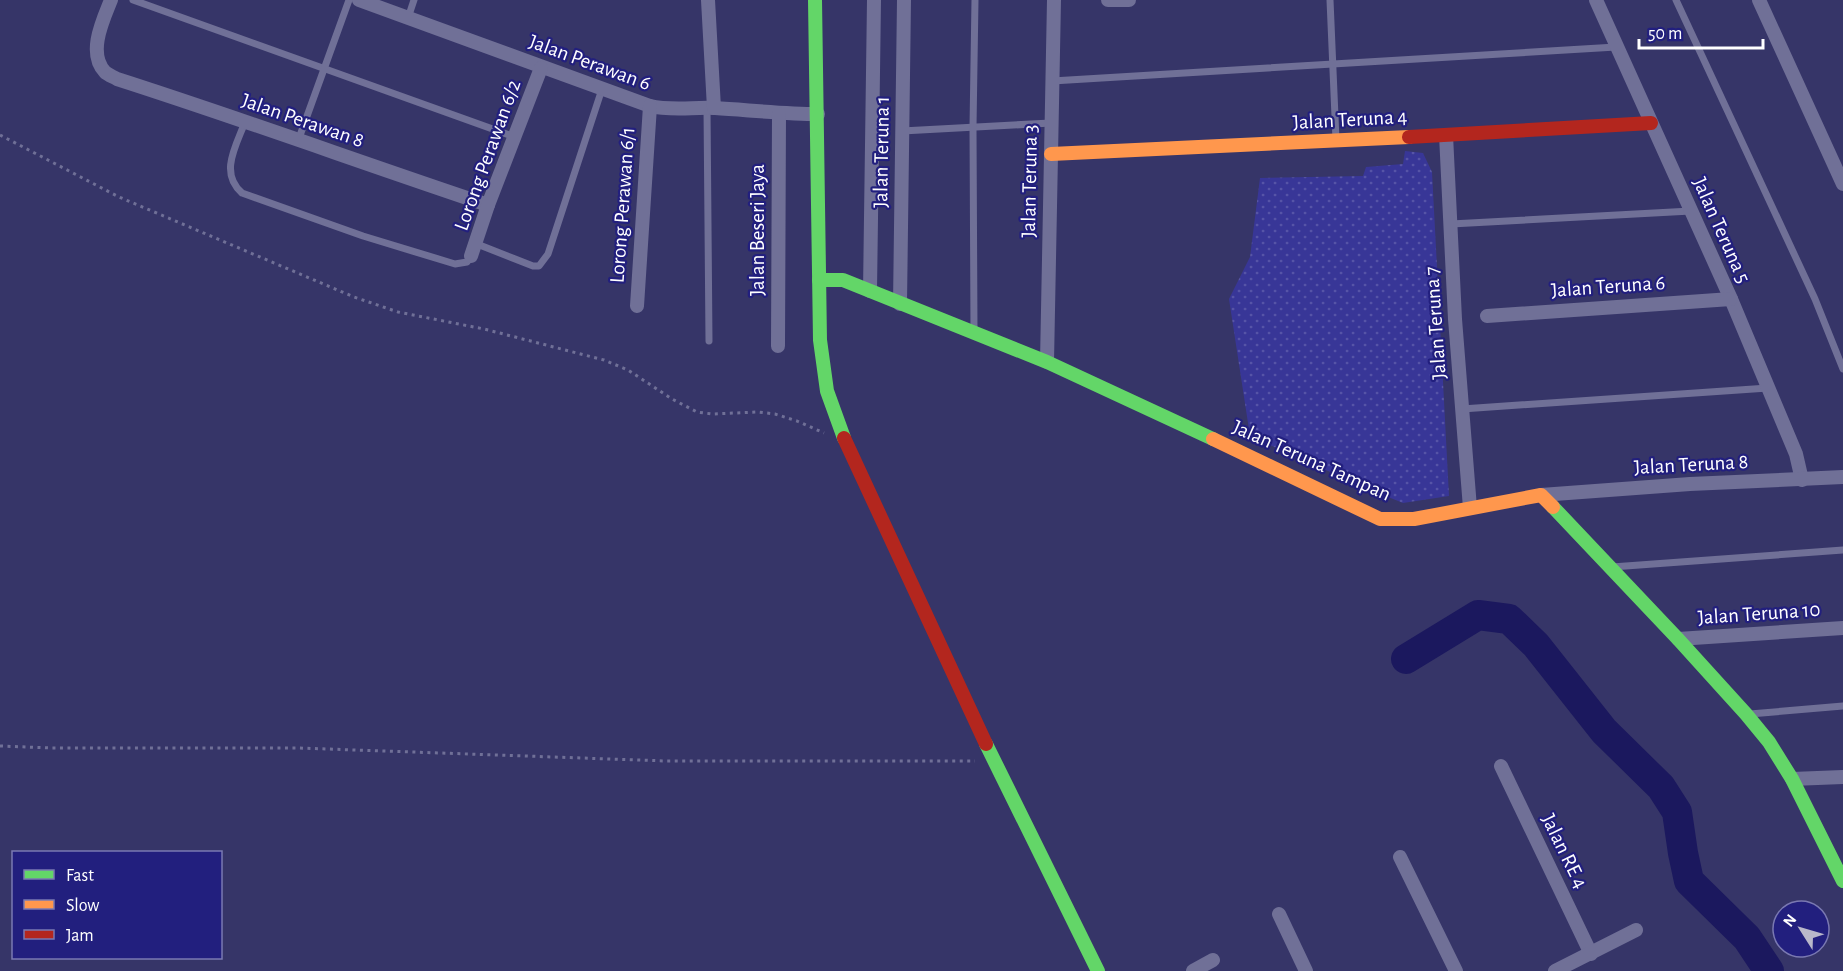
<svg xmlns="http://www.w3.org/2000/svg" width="1843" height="971" font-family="'Alegreya Sans',sans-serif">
  <defs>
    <pattern id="park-dots" width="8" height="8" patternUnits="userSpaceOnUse" patternTransform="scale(1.5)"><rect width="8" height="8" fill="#383697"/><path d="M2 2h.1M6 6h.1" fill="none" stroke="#5654a7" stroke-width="1.8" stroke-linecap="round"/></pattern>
  </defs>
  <rect width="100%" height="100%" fill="#363568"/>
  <polygon fill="url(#park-dots)" points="1405,151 1423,153 1432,172 1449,496 1403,503 1366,488 1250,436 1229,299 1250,257 1260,178 1363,176 1366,167 1403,164"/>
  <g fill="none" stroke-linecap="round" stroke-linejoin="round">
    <polyline stroke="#1b185e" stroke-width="30" points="1406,659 1478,615 1509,619 1536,645 1604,731 1661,787 1677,812 1683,853 1689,881 1747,938 1769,971"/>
    <g stroke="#707097" stroke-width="3" stroke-dasharray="3 4.5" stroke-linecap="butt">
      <polyline points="0,135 119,197 354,297 398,312 484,329 604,360 628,370 672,399 697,412 712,414 758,412 775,414 797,421 824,433"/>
      <polyline points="0,746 52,748 299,748 666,761 975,761"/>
    </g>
    <g stroke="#707097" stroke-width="7">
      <polyline points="133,0 515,137"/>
      <polyline points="1330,0 1336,140"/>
      <polyline points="1676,0 1815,299 1843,369"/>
      <polyline points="408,18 414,0"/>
      <polyline points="1052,81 1616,47"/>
      <polyline points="707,108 709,341"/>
      <path d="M245 122C236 146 219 173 242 193L363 236 455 264 467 262 471 256"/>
      <polyline points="902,131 1051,123"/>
      <polyline points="298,141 349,0"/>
      <polyline points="1451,224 1691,211"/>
      <polyline points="477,244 533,266 539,266 548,254 602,89"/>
      <polyline points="974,331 973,127 975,0"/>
      <polyline points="1462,409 1768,388"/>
      <polyline points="1612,567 1843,550"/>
      <polyline points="1750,714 1843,706"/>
    </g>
    <g stroke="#707097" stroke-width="14">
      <path d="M111 0C103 20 87 53 105 72 108 75 114 77 117 79 242 119 365 164 488 205"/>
      <path d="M359 0 650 106C671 111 693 107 715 108 749 110 783 114 818 114"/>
      <polyline points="708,0 714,108"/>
      <polyline points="1108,0 1129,0"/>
      <polyline points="1596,0 1731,299 1796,454 1802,480"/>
      <polyline points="1759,0 1843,184"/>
      <polyline points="1446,135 1455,319 1470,508"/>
      <polyline points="471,256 488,205 541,68"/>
      <polyline points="870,291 874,0"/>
      <polyline points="900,304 904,0"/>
      <polyline points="637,306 650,106"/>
      <polyline points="1487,316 1731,299"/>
      <polyline points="778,346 779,114"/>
      <polyline points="1047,362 1054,0"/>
      <polyline points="1541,495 1690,484 1843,477"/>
      <polyline points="1678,639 1843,628"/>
      <polyline points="1501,766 1591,954"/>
      <polyline points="1792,779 1843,777"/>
      <polyline points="1400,857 1456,971"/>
      <polyline points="1279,914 1306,971"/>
      <polyline points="1193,971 1213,960"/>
      <polyline points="1555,971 1636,930"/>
    </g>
    <g stroke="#63d668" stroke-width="14">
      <polyline points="815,0 820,340 827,391 844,438"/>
      <polyline points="819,280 843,280 1047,362 1213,439"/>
      <polyline points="1553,507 1678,639 1746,714 1769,742 1792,779 1843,881"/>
      <polyline points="986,744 1098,971"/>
    </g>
    <g stroke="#ff974d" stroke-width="14">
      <polyline points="1051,154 1409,137"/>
      <polyline points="1213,439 1380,519 1414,519 1541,495 1553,507"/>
    </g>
    <g stroke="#b3261e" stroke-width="14">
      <polyline points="1409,137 1651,123"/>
      <polyline points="844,438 986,744"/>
    </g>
  </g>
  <g text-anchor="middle" stroke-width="4.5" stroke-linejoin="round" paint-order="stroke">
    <g font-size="21" fill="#fff" stroke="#221f7e">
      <text transform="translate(590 62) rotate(20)" y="7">Jalan Perawan 6</text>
      <text transform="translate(1350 119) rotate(-3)" y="7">Jalan Teruna 4</text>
      <text transform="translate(303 120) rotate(19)" y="7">Jalan Perawan 8</text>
      <text transform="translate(881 152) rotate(-89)" y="7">Jalan Teruna 1</text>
      <text transform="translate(487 155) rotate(-70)" y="7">Lorong Perawan 6/2</text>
      <text transform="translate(1029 181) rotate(-89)" y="7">Jalan Teruna 3</text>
      <text transform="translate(622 205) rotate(-86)" y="7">Lorong Perawan 6/1</text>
      <text transform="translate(757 230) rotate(-90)" y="7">Jalan Beseri Jaya</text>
      <text transform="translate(1722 230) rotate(66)" y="7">Jalan Teruna 5</text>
      <text transform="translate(1608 286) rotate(-4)" y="7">Jalan Teruna 6</text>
      <text transform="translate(1435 323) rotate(-94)" y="7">Jalan Teruna 7</text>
      <text transform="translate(1312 460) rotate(24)" y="7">Jalan Teruna Tampan</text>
      <text transform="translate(1691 464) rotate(-3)" y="7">Jalan Teruna 8</text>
      <text transform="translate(1759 613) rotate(-4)" y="7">Jalan Teruna 10</text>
      <text transform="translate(1565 851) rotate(64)" y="7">Jalan RE 4</text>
    </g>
  </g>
  <rect x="12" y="851" width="210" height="108" fill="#221f7e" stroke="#7a79b2" stroke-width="1.5"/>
  <rect x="24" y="870" width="30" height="9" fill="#63d668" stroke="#7a79b2" stroke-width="1.5"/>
  <text x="66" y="881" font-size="18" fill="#ffffff">Fast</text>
  <rect x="24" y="900" width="30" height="9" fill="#ff974d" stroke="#7a79b2" stroke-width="1.5"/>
  <text x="66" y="911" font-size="18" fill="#ffffff">Slow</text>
  <rect x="24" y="930" width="30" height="9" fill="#b3261e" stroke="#7a79b2" stroke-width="1.5"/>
  <text x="66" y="941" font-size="18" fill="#ffffff">Jam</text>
  <g transform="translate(1801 929) rotate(307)"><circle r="28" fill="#221f7e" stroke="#7a79b2" stroke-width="1.5"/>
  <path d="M0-4.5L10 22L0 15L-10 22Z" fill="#b9b8ca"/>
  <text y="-9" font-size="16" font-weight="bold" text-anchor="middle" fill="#ffffff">N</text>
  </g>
  <path d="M1639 39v9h124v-9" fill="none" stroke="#ffffff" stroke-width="3"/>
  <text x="1648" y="39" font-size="18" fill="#ffffff" stroke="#221f7e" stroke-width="4.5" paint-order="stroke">50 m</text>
</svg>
